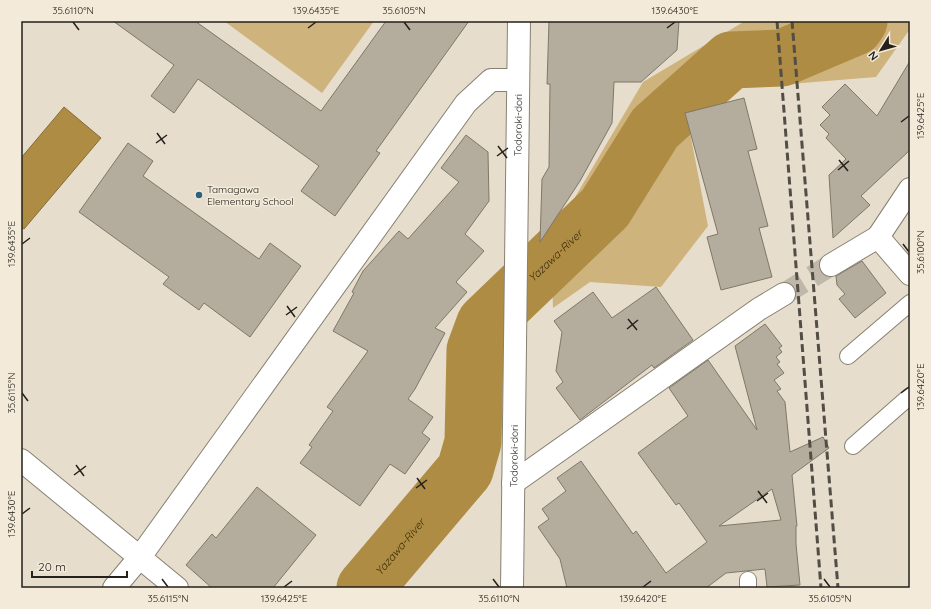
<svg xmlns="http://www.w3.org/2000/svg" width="931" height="609" font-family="Quicksand,sans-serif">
  <rect width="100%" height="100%" fill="#e6ddcd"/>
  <g fill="#ceb37d">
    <polygon points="224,21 374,21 322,93"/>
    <polygon points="745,21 910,21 910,29 876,77 742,88 686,112 708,226 661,287 590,282 553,308 551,238 643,82"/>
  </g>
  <polygon fill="#af8c43" stroke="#856c37" points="64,107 101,138 24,229 21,227 21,158"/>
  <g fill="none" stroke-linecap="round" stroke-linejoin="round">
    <path stroke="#af8c43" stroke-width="57" id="s1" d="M365 588 465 470 473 442 475 350 485 323 605 208 655 128 731 60 782 58 855 27 859 21"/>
  </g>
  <g fill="#b4ac9c" stroke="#7f7768" fill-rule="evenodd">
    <polygon points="113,21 195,21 321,111 386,21 469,21 376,151 380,153 335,216 301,191 319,166 198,79 174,113 151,96 174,65"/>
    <polygon points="549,21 679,21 677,50 641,82 614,82 612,123 580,181 540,242 542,179 549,167 550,84 547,84"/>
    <polygon points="910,61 910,150 861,196 870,205 833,238 829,175 846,159 826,138 829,134 820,125 830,115 822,107 845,84 877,116"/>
    <polygon points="744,98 757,149 748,151 768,226 759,228 772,277 721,290 707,237 718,234 685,113"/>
    <polygon points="466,135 488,152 489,201 465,234 484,251 456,282 467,292 435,328 445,333 415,389 408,399 433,417 422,433 430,439 405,474 390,464 360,506 300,463 312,447 309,445 333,411 327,407 368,351 333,331 354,293 352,292 363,271 399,231 408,239 459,182 441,168"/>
    <polygon points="128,143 153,161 143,176 259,259 270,243 301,266 250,337 204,303 199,310 163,284 169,277 79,212"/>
    <polygon points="862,261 886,293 855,318 839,299 845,294 837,285 836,276"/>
    <polygon points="656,287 693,340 654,368 652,365 580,420 556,388 563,382 556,371 562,332 554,321 593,292 612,318"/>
    <path d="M765 324 782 346 779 348 782 352 776 357 780 362 777 364 784 373 774 380 781 389 777 391 785 402 790 452 823 437 829 448 792 475 797 526H796V544L800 585 767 587 765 569 726 573 706 588H567L560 559 538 527 549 519 542 509 566 491 557 478 581 461 633 534 636 531 666 573 707 542 679 503 676 505 638 453 688 416 669 388 708 360 757 430 735 346ZM772 489 781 520 719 526Z"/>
    <polygon points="257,487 316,535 273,588 212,588 186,565 212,534 216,538"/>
  </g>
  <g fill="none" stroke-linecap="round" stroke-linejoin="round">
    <polyline stroke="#bfb7a9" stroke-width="22" stroke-dasharray="22 11" stroke-linecap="butt" points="784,294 831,265"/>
    <defs>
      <g id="lane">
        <polyline points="848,356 910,303"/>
        <polyline points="853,446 910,396"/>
        <polyline points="748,580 748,588"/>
      </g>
      <g id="street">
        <polyline points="910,189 878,237 910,274"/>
        <polyline points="831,265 878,237"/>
        <polyline points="21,460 177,588"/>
        <polyline points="513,483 759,309 784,294"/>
        <polyline points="114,588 140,557 466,103 491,80 517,80"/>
      </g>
      <g id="secondary">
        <path id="s2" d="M512 588 519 21"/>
      </g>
    </defs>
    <use href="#lane" stroke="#888071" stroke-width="18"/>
    <use href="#street" stroke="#888071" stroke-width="24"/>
    <use href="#secondary" stroke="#888071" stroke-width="24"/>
    <use href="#lane" stroke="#fff" stroke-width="16"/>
    <use href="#street" stroke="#fff" stroke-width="22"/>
    <use href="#secondary" stroke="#fff" stroke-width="22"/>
    <g stroke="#524d45" stroke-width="3" stroke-dasharray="8 4" stroke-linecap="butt">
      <polyline points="777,21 821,588"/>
      <polyline points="792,21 838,588"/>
    </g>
  </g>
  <path fill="none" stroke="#24201a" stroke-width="1.5" d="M73 22 79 30M404 22 410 30M308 28 316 22M667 28 675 22M901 122 909 116M157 133 165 144M156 143 167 135M498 146 507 158M497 156 508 148M839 160 848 171M838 170 849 161M22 244 30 238M903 244 909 252M287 306 295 317M286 315 297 307M628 319 637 330M627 329 638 320M22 393 28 401M901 393 909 387M76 465 84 476M74 475 86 466M417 478 425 489M416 488 427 480M758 491 767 503M757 501 768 493M22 514 30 508M162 579 168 587M493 579 499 587M824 579 830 587M284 587 292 581M643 587 651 581"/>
  <circle fill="#2d627e" stroke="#f3eada" stroke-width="1.5" cx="199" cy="195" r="4"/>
  <g text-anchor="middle" stroke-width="3" stroke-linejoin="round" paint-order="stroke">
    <g font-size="10" fill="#24201a" stroke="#f3eada">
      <text dy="4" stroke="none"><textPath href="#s2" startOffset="463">Todoroki-dori</textPath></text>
      <text dy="4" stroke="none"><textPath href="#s2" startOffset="132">Todoroki-dori</textPath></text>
    </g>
    <g font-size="10" fill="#24201a" stroke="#f3eada" text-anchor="start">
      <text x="207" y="193">Tamagawa<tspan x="207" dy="12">Elementary School</tspan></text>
    </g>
    <g font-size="11" font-style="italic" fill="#3a2b0a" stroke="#f3eada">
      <text dy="4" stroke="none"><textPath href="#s1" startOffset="402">Yazawa-River</textPath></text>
      <text dy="4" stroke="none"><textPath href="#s1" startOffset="54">Yazawa-River</textPath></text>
    </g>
  </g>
  <rect width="931" height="609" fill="none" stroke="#f3eada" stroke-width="44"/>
  <g transform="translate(881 50) rotate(233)" stroke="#f3eada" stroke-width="3" paint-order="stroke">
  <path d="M0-3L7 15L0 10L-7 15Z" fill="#24201a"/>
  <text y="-6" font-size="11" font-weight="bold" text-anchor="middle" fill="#24201a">N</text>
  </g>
  <path d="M32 571v6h95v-6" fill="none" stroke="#24201a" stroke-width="2"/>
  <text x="38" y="571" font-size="12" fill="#24201a" stroke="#f3eada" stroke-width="3" paint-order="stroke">20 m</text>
  <rect x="22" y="22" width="887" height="565" fill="none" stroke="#24201a" stroke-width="1.5"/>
  <g font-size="10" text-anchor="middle" fill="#24201a">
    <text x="73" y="14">35.6110°N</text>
    <text x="316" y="14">139.6435°E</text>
    <text x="404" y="14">35.6105°N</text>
    <text x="675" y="14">139.6430°E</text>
    <text transform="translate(920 116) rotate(-90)" y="4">139.6425°E</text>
    <text transform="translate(11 244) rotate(-90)" y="4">139.6435°E</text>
    <text transform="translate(920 252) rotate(-90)" y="4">35.6100°N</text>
    <text transform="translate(920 387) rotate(-90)" y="4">139.6420°E</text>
    <text transform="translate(11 393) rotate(-90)" y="4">35.6115°N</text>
    <text transform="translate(11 514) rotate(-90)" y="4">139.6430°E</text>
    <text x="168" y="602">35.6115°N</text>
    <text x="284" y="602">139.6425°E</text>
    <text x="499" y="602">35.6110°N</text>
    <text x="643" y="602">139.6420°E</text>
    <text x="830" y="602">35.6105°N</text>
  </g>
</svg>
